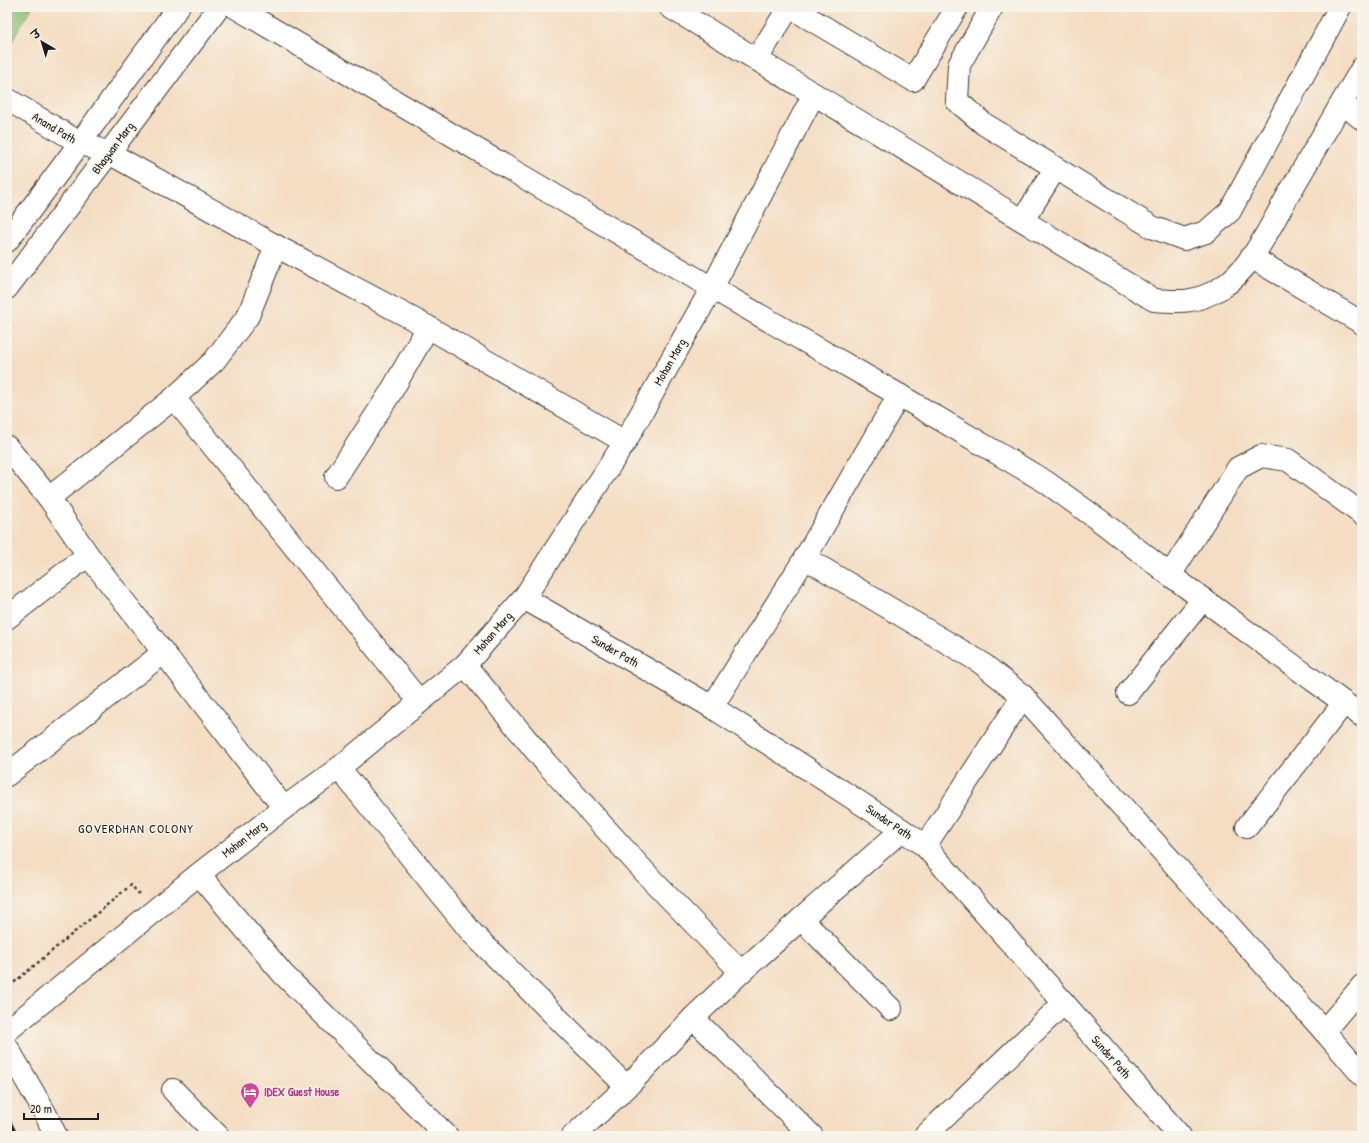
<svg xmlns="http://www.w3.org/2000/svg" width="1369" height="1143" font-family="'Patrick Hand','Playpen Sans Deva',sans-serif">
  <rect width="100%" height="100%" fill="#f7f3e8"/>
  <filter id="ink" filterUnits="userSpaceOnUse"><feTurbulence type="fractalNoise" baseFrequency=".025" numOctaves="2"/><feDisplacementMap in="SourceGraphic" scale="8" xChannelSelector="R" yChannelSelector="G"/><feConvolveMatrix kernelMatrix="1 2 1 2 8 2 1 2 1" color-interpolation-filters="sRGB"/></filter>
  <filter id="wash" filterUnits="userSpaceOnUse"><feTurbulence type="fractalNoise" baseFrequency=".012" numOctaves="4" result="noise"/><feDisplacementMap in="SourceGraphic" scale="16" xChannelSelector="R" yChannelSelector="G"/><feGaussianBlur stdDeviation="0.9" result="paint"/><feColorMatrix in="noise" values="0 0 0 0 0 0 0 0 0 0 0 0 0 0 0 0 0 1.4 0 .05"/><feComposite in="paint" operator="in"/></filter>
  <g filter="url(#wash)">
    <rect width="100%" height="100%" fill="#f4ddc2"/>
    <polygon fill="#91c273" stroke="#566f48" points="7,7 32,7 7,49"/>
  </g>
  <g filter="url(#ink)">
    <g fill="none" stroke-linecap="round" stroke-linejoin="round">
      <defs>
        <g id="minor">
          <polyline points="235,7 712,288 899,395 1046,482 1103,523 1170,575 1362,716"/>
          <path d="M670 7 1154 300C1182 302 1196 303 1221 288 1252 269 1272 222 1290 192 1314 151 1338 109 1362 68"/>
          <polyline points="790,7 913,80 957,7"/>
          <polyline points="992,7 959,65 957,101 984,124 1152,227 1184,239 1206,232 1230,211 1340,7"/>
          <polyline points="757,59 789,7"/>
          <polyline points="7,99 80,143 109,153 276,246 428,327 625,442"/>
          <polyline points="1342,103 1362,119"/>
          <polyline points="1023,220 1055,169"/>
          <polyline points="7,241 80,143 178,7"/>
          <polyline points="1251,257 1362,323"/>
          <polyline points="7,288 219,7"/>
          <polyline points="174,398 419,701"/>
          <polyline points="7,447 49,498 88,555 284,808"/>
          <polyline points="336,477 391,392 428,327"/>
          <polyline points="49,498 174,398 214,361 248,316 276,246"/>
          <polyline points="805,558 980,662 1023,696 925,846"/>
          <polyline points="1170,575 1238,468 1261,456 1288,460 1362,514"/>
          <polyline points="524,598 712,707 902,830 925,846 1064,1003 1180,1136"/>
          <polyline points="7,618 88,555"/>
          <polyline points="465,665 546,763 652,880 741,972"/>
          <polyline points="1128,693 1203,599"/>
          <polyline points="1023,696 1324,1031 1362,1075"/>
          <polyline points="712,707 805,558 899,395"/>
          <polyline points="339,768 472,933 627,1087"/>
          <polyline points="7,775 163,653"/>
          <polyline points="1247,827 1344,703"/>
          <polyline points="199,874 283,974 447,1136"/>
          <polyline points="801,919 891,1009"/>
          <polyline points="693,1018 812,1136"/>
          <polyline points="7,1031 199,874 284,808 339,768 465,665 524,598 625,442 712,288 814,94"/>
          <polyline points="1324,1031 1362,986"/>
          <polyline points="173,1090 218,1136"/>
          <polyline points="573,1136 627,1087 693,1018 741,972 902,830"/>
          <polyline points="925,1136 1064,1003"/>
        </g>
        <polyline id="major" points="7,1047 45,1113 56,1136"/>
      </defs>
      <use href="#minor" stroke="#3c3935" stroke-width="24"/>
      <use href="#major" stroke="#3c3935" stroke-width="24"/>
      <polyline stroke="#3c3935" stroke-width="2.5" stroke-dasharray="3 3" stroke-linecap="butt" points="7,978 11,985 131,885 139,894"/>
      <use href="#minor" stroke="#fff" stroke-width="22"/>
      <use href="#major" stroke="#fff" stroke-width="22"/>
      <polyline stroke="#1c1c1c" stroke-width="3" points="7,1116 17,1136"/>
    </g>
  </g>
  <defs>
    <symbol id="hotel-pin" viewBox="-11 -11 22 30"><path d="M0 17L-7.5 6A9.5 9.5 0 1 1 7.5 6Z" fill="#d1479c" stroke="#f7f3e8"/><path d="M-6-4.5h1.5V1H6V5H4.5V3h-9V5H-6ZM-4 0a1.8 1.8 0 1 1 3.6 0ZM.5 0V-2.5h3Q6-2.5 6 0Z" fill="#fff"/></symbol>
  </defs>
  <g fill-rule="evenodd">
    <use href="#hotel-pin" x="239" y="1081" width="22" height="30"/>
  </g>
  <g text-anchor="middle" stroke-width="3" stroke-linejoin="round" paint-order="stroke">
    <g font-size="12" fill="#1c1c1c" stroke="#f7f3e8">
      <text transform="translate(54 128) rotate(31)" y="4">Anand Path</text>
      <text transform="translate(113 148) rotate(-53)" y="4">Bhagwan Marg</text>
      <text transform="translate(670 362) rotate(-60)" y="4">Mohan Marg</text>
      <text transform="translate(493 633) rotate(-49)" y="4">Mohan Marg</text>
      <text transform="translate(615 651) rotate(30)" y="4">Sunder Path</text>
      <text transform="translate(889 822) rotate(34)" y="4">Sunder Path</text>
      <text transform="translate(244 839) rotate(-38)" y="4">Mohan Marg</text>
      <text transform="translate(1111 1057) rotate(49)" y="4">Sunder Path</text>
    </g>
    <g font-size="12" font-weight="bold" fill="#b23c85" stroke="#f7f3e8" text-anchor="start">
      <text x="264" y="1096">IDEX Guest House</text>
    </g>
    <g font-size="13" letter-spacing="1" fill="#1c1c1c" stroke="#f7f3e8">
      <text x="136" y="833">GOVERDHAN COLONY</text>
    </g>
  </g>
  <rect width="1369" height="1143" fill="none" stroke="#f7f3e8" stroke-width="24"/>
  <g transform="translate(42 42) rotate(322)" stroke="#f7f3e8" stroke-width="3" paint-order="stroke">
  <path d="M0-3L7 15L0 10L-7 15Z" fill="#1c1c1c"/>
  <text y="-6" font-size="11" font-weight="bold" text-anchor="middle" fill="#1c1c1c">उ</text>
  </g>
  <path d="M24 1113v6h74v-6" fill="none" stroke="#1c1c1c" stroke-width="2"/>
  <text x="30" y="1113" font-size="12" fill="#1c1c1c" stroke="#f7f3e8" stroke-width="3" paint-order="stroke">20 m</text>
</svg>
